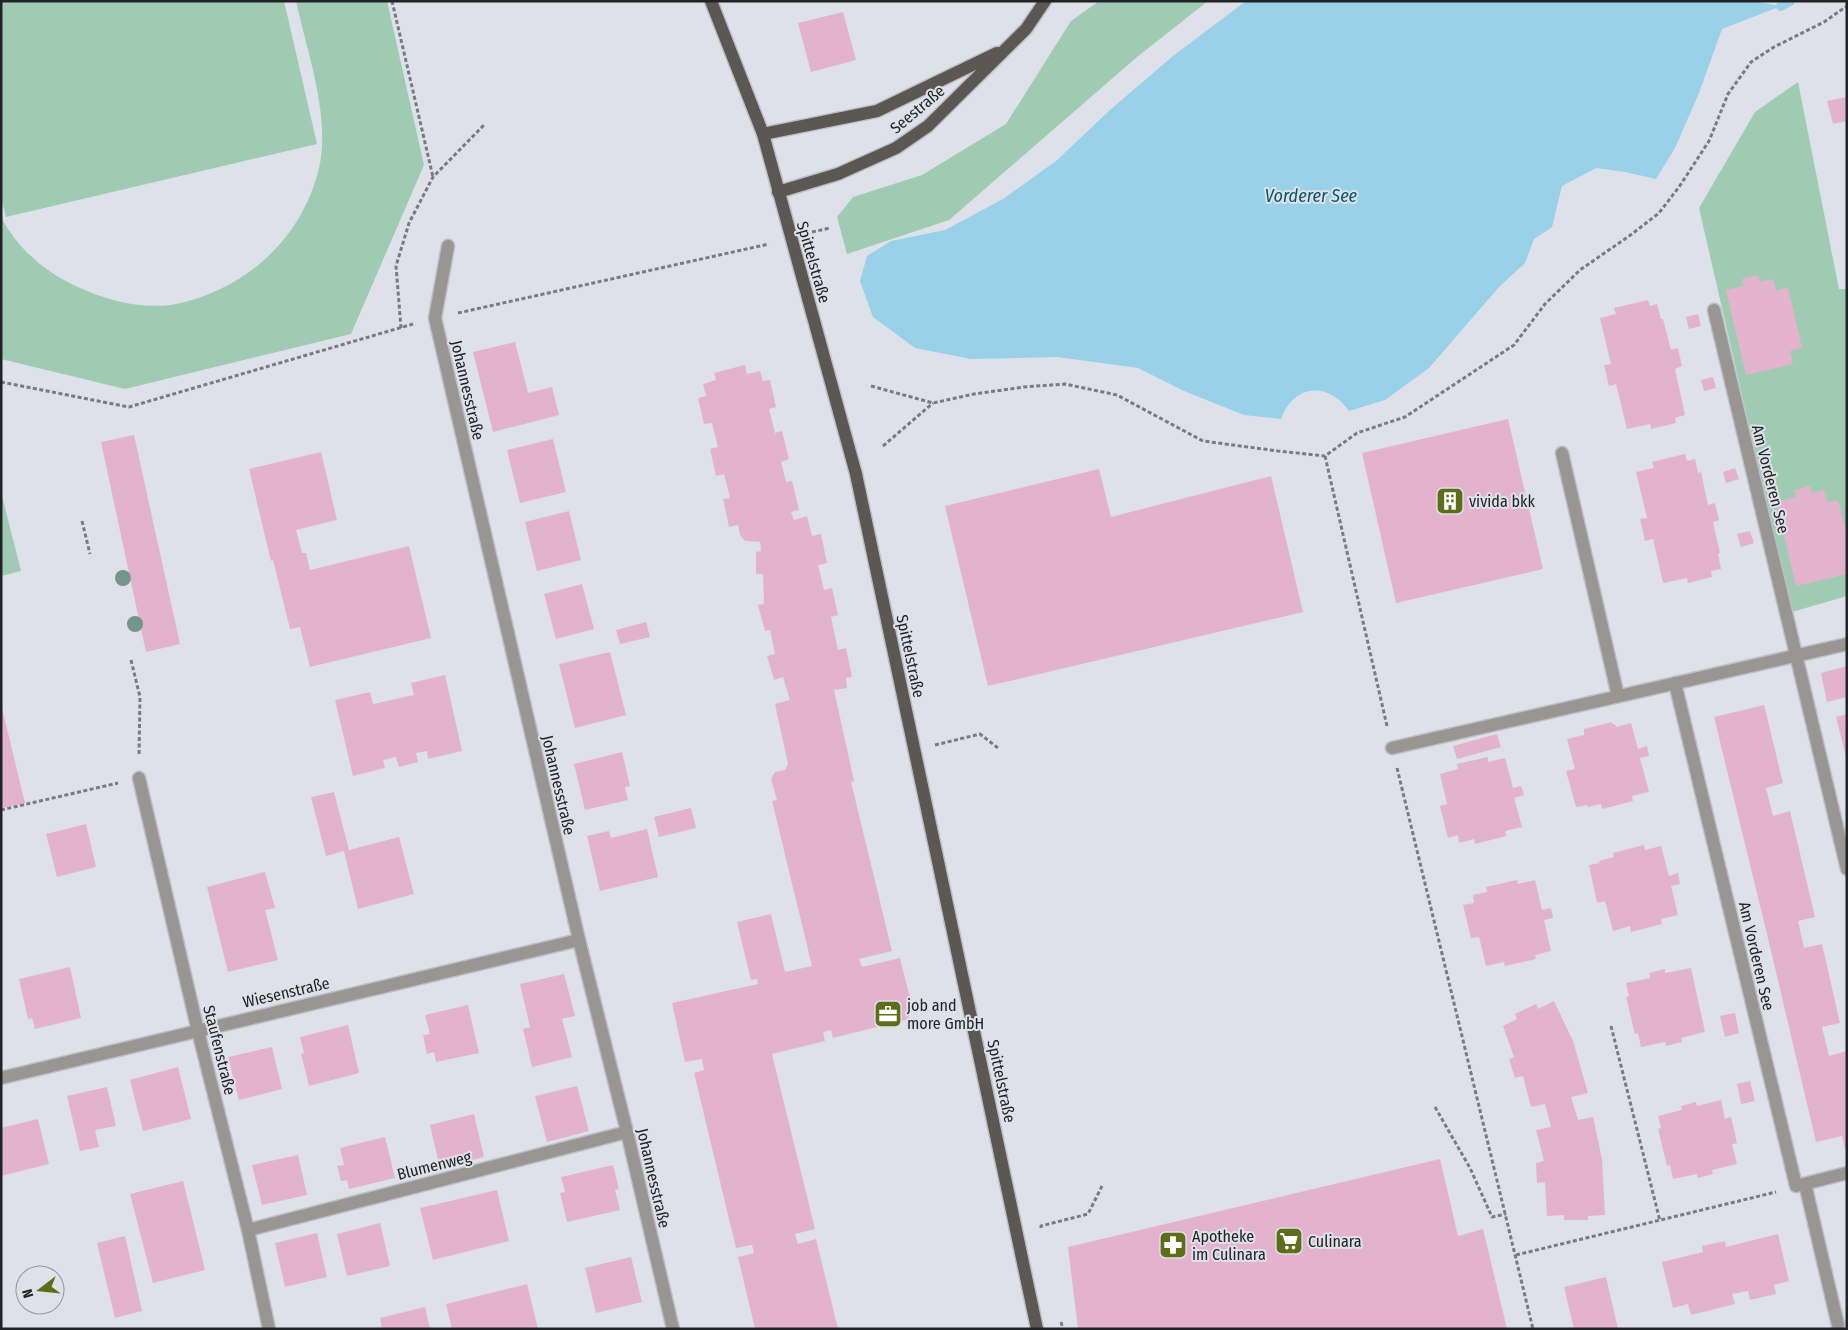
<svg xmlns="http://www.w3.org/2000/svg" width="1848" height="1330" font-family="'Fira Sans Condensed',sans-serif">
  <rect width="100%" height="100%" fill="#dee1e9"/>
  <g fill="#a0cbb3">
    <polygon points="1,1 284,1 317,144 6,217 1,197"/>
    <path d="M296 1H387L424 165 351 334 125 389 1 359V217C17 248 46 273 78 287 108 301 147 311 181 303 249 287 303 236 319 168 331 117 307 52 296 1Z"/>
    <polygon points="1099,1 1208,1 1137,57 949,220 847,254 837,217 853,197 922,175 1006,124 1071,21"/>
    <polygon points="1798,82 1839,289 1847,289 1847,596 1792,612 1699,208 1755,112"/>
    <polygon points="1,492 21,571 1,576"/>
  </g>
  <path fill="#99d1e8" d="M1246 1H1752L1781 6 1722 29 1699 93 1675 148 1656 179 1625 172 1596 168 1562 186 1552 227 1534 239 1525 263 1499 287 1429 368 1385 400 1349 411C1328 381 1294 384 1281 419L1244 415 1184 391 1138 368 1057 357 971 359 915 348 873 317 860 281 867 256 891 241 945 230 1003 199 1056 161 1110 110 1173 56Z"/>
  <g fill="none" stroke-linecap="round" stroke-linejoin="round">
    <polyline stroke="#99d1e8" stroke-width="10" points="1781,6 1790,1"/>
  </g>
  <g fill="#e3b3ce">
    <polygon points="843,12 856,60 811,72 798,23"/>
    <polygon points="1847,97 1847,121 1833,124 1827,101"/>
    <polygon points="1758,275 1760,282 1773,279 1776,291 1788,287 1802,348 1790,351 1793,364 1746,375 1726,290 1744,286 1742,279"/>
    <polygon points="1648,300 1650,306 1657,304 1661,319 1663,319 1671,350 1678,348 1682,366 1675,369 1685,415 1675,418 1676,423 1651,429 1650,424 1627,429 1616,384 1609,386 1604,365 1611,364 1600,318 1616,314 1614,308"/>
    <polygon points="1698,314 1701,326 1689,329 1686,317"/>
    <polygon points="515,342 528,393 552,387 559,415 493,432 473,352"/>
    <polygon points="745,365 747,374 760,371 763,381 770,380 776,407 769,409 775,433 782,431 789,459 781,462 786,482 792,481 799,510 791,512 794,520 807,516 812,536 821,534 827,563 818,565 824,590 832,588 838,615 831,617 838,650 846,648 852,677 846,678 847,688 834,690 854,781 851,782 892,951 859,959 862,967 900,958 913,1010 907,1011 909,1019 833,1038 831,1030 823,1032 825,1041 772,1054 815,1229 795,1234 798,1244 816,1239 838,1329 755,1329 738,1257 754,1253 752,1245 736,1248 694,1073 704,1070 702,1059 685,1062 672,1003 758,984 757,979 751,980 737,922 771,914 785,972 812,966 772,801 777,800 771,779 775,772 785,770 788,764 775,704 790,700 783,677 774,680 767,656 775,654 770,630 765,631 758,605 764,604 763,574 756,574 756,552 761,551 760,542 745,541 740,535 738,525 729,527 723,499 730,498 724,474 716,476 710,449 718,447 712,423 704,424 698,398 706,396 703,384 716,380 714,373"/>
    <polygon points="1713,377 1716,388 1704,391 1701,380"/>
    <polygon points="1508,419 1543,569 1396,603 1362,453"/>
    <polygon points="134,435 180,644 146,652 101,442"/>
    <polygon points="553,439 566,492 520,503 507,450"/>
    <polygon points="321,452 337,520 296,530 302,553 306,553 310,570 409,546 431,638 310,667 300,627 290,629 273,560 271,561 249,469"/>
    <polygon points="1685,454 1687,461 1695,459 1698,473 1701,472 1708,505 1715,503 1719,520 1713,522 1720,553 1718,554 1721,569 1711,571 1712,577 1688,583 1687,578 1663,583 1653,539 1645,541 1640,519 1647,518 1636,472 1654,468 1652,462"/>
    <polygon points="1735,468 1739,479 1726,483 1723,472"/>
    <polygon points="1099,469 1111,517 1271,476 1303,612 988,686 945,506"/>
    <polygon points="1810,486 1812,493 1824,490 1827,502 1838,500 1847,534 1847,574 1796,586 1776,502 1796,497 1795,490"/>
    <polygon points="569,511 581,560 537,571 525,522"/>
    <polygon points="1750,531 1754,543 1741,547 1737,534"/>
    <polygon points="582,584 594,629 556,639 544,594"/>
    <polygon points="646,622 650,637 620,644 616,630"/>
    <polygon points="610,652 626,715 575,728 559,664"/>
    <polygon points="1847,666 1847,697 1827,702 1821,673"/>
    <polygon points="445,675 462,751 428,759 427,751 416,753 418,762 399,767 396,757 383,760 385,768 353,776 335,700 370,692 373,704 414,695 411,683"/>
    <polygon points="1,704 25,803 1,808"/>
    <polygon points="1764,705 1783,783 1766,788 1773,816 1790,811 1815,917 1798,921 1804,948 1822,944 1840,1023 1822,1027 1829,1056 1847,1051 1847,1149 1845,1149 1842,1136 1816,1142 1772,955 1714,717"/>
    <polygon points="1847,714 1847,757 1846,757 1836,717"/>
    <polygon points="1612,722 1612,724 1615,724 1616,727 1631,723 1638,749 1647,746 1649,756 1640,758 1649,792 1632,796 1633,801 1602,809 1601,804 1588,807 1587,805 1576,807 1566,771 1575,769 1567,739 1584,735 1584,729"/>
    <polygon points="1497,734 1501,747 1457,759 1453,746"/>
    <polygon points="622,752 630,786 625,787 628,800 585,810 574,764"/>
    <polygon points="1488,757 1488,762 1505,758 1513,788 1521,786 1524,795 1514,798 1522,827 1505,831 1506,836 1475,844 1474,839 1459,843 1458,835 1448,838 1440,806 1447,804 1440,774 1458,769 1457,764"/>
    <polygon points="334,792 349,850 399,837 414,894 358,909 344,851 326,856 311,797"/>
    <polygon points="691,808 696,828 659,837 654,817"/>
    <polygon points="86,824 96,867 57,877 46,834"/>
    <polygon points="647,829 658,877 600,891 587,836 609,831 611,838"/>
    <polygon points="1644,845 1645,850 1661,846 1669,876 1678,873 1680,884 1671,886 1678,915 1661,919 1662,924 1631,932 1630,926 1613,931 1605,901 1597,903 1589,865 1600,863 1599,861 1614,857 1613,853"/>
    <polygon points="265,872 275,908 265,910 278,960 228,972 207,887"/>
    <polygon points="1517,880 1518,884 1535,880 1542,910 1551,908 1553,918 1544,920 1551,951 1535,955 1536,959 1505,966 1504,962 1486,966 1479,937 1471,938 1463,905 1474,903 1473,895 1487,892 1486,887"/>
    <polygon points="70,967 81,1018 35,1029 32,1018 28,1019 19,979"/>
    <polygon points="1691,968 1705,1032 1681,1038 1682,1042 1666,1046 1665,1042 1641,1047 1638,1033 1635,1034 1626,997 1629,996 1626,983 1650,978 1649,973 1665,969 1665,973"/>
    <polygon points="564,974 575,1016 562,1019 572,1057 532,1067 523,1029 530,1027 520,984"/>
    <polygon points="1554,1001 1573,1041 1588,1093 1571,1097 1578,1120 1593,1117 1602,1159 1605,1215 1588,1216 1588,1220 1564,1220 1564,1215 1547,1216 1545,1182 1537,1183 1536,1163 1544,1161 1536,1130 1551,1127 1545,1104 1531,1107 1523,1076 1515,1078 1509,1059 1514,1057 1503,1026 1517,1019 1515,1014 1536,1004 1538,1009"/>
    <polygon points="468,1005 479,1053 436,1062 434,1052 427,1054 423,1035 430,1034 425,1015"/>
    <polygon points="1735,1013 1739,1033 1725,1037 1720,1016"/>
    <polygon points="348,1025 359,1073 309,1086 301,1054 304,1053 300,1037"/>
    <polygon points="272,1047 282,1089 239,1100 228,1057"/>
    <polygon points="178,1067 191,1119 143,1131 130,1080"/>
    <polygon points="1750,1081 1755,1101 1741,1104 1737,1084"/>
    <polygon points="577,1086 589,1131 547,1142 535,1096"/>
    <polygon points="107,1087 116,1126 95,1130 99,1147 80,1151 67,1096"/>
    <polygon points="1721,1100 1725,1119 1731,1117 1737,1143 1732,1144 1737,1164 1712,1170 1713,1174 1698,1178 1697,1174 1673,1179 1670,1165 1667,1166 1658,1129 1661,1128 1658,1116 1682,1110 1681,1106 1696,1102 1697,1106"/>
    <polygon points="474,1114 484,1157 440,1168 430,1125"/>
    <polygon points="38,1119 49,1164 1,1176 1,1128"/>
    <polygon points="385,1137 395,1178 349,1189 347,1180 341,1181 337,1166 344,1165 340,1148"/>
    <polygon points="298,1155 307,1195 262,1205 252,1165"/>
    <polygon points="1440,1159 1458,1236 1483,1229 1507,1329 1078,1329 1068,1247"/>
    <polygon points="613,1165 619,1189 615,1190 620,1210 567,1222 560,1193 565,1192 561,1177"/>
    <polygon points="183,1181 205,1270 153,1283 130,1194"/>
    <polygon points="497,1190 509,1241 433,1260 420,1208"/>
    <polygon points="380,1223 390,1266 347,1276 337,1234"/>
    <polygon points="317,1233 327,1277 285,1287 275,1243"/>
    <polygon points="1778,1234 1789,1281 1774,1285 1776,1294 1750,1300 1748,1291 1732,1294 1735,1304 1691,1315 1688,1304 1673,1308 1662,1262 1703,1252 1702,1246 1725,1241 1726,1247"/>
    <polygon points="125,1236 142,1311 115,1318 97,1243"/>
    <polygon points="631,1257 642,1302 596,1313 585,1268"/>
    <polygon points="1606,1277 1618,1329 1574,1329 1564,1287"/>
    <polygon points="527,1284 538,1329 452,1329 446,1304"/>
    <polygon points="425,1307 430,1329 382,1329 380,1318"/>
  </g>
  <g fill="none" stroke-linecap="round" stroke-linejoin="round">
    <defs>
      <g id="minor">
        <polyline points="448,246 435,318 579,940 627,1132 673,1329"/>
        <polyline points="1714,310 1847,869"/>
        <polyline points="1562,453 1618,696"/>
        <polyline points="1675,683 1796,1186 1847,1173"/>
        <polyline points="1392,748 1847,644"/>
        <polyline points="139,778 198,1031 248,1230 269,1329"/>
        <polyline points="1,1078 579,940"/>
        <polyline points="1805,1184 1838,1325"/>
        <polyline points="248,1230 627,1132"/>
      </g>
      <g id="major">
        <polyline points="711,1 763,134 856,474 1037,1329"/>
        <polyline points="763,134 877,111 997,53"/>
        <polyline points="778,192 838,174 896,148 928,126 1026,29 1045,1"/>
      </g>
    </defs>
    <use href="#minor" stroke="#bcbfc6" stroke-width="15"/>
    <use href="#major" stroke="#bcbfc6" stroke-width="15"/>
    <g stroke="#797b80" stroke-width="3" stroke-dasharray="4 2.5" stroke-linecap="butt">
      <polyline points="392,1 433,177"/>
      <polyline points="812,232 830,228"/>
      <polyline points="458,313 769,244"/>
      <polyline points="401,328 396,266 409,223 433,177 484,125"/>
      <polyline points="1,382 129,407 413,324"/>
      <polyline points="871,386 933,403 974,394 1024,387 1065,384 1117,395 1203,441 1278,451 1325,456 1357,433 1405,417 1514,345 1545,304 1580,270 1632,234 1659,213 1679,187 1709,141 1728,94 1751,62 1774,47 1824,22 1847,6"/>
      <polyline points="883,446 933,403"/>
      <polyline points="1325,456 1387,726"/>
      <polyline points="82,521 90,554"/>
      <polyline points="131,660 140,697 139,756"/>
      <polyline points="935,745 980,734 998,748"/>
      <polyline points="1397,768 1533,1329"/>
      <polyline points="1,810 118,783"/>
      <polyline points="1611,1026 1660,1221"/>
      <polyline points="1435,1107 1470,1168 1492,1217 1506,1214"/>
      <polyline points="1041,1228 1041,1226 1088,1214 1102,1186"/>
      <polyline points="1516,1255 1776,1192"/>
      <polyline points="1061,1322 1063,1329"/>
    </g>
    <use href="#minor" stroke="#989592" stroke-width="12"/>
    <use href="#major" stroke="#5c5752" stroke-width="12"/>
  </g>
  <g fill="#73958a">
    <circle cx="123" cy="578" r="8"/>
    <circle cx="135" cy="624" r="8"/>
  </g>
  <defs>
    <symbol id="building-square" viewBox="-11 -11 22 22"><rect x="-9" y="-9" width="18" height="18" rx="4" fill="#5e6d19" stroke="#dee1e9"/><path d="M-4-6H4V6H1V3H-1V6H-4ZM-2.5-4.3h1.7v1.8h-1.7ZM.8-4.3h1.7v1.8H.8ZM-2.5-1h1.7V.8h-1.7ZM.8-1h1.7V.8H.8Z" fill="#fff"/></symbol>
    <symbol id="office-square" viewBox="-11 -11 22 22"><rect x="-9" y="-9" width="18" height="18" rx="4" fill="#5e6d19" stroke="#dee1e9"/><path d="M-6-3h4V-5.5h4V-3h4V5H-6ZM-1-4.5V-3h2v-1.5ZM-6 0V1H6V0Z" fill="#fff"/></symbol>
    <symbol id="supermarket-square" viewBox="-11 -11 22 22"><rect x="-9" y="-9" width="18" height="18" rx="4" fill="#5e6d19" stroke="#dee1e9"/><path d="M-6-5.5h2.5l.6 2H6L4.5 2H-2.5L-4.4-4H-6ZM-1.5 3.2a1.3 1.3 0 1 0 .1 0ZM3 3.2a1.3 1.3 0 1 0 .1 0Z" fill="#fff"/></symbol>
    <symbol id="pharmacy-square" viewBox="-11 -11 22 22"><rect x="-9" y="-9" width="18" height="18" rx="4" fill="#5e6d19" stroke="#dee1e9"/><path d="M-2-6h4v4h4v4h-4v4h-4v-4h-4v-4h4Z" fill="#fff"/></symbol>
  </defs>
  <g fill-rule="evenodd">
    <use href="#building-square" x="1434" y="485" width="32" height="32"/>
    <use href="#office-square" x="872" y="998" width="32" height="32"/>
    <use href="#supermarket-square" x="1273" y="1225" width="32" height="32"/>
    <use href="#pharmacy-square" x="1157" y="1229" width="32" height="32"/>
  </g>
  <g text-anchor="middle" stroke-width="4" stroke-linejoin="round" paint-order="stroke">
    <g font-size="16" fill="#222326" stroke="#dee1e9">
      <text transform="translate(917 109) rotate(-40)" y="6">Seestraße</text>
      <text transform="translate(814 262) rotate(74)" y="6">Spittelstraße</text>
      <text transform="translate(468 390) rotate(77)" y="6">Johannesstraße</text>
      <text transform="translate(1771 479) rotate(76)" y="6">Am Vorderen See</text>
      <text transform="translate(911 656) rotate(78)" y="6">Spittelstraße</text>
      <text transform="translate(559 785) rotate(77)" y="6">Johannesstraße</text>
      <text transform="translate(1757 956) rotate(77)" y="6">Am Vorderen See</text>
      <text transform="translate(286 992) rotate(-13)" y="6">Wiesenstraße</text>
      <text transform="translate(220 1050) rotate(76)" y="6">Staufenstraße</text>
      <text transform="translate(1002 1081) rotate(78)" y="6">Spittelstraße</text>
      <text transform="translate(434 1165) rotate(-14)" y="6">Blumenweg</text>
      <text transform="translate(654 1178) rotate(77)" y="6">Johannesstraße</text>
    </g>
    <g font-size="16" fill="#222326" stroke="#dee1e9" text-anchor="start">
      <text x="1469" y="507">vivida bkk</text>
      <text x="907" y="1011">job and<tspan x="907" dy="18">more GmbH</tspan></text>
      <text x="1192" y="1242">Apotheke<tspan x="1192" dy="18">im Culinara</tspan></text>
      <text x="1308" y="1247">Culinara</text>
    </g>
    <g font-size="18" font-style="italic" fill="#08566c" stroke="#dee1e9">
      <text x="1311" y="202">Vorderer See</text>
    </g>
  </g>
  <rect width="1848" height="1330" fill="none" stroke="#222326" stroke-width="5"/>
  <g transform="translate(40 1290) rotate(254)"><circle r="24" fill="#dee1e9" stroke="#93959b"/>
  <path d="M0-4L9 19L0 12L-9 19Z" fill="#5e6d19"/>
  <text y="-8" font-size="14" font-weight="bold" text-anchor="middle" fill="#222326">N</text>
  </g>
</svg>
